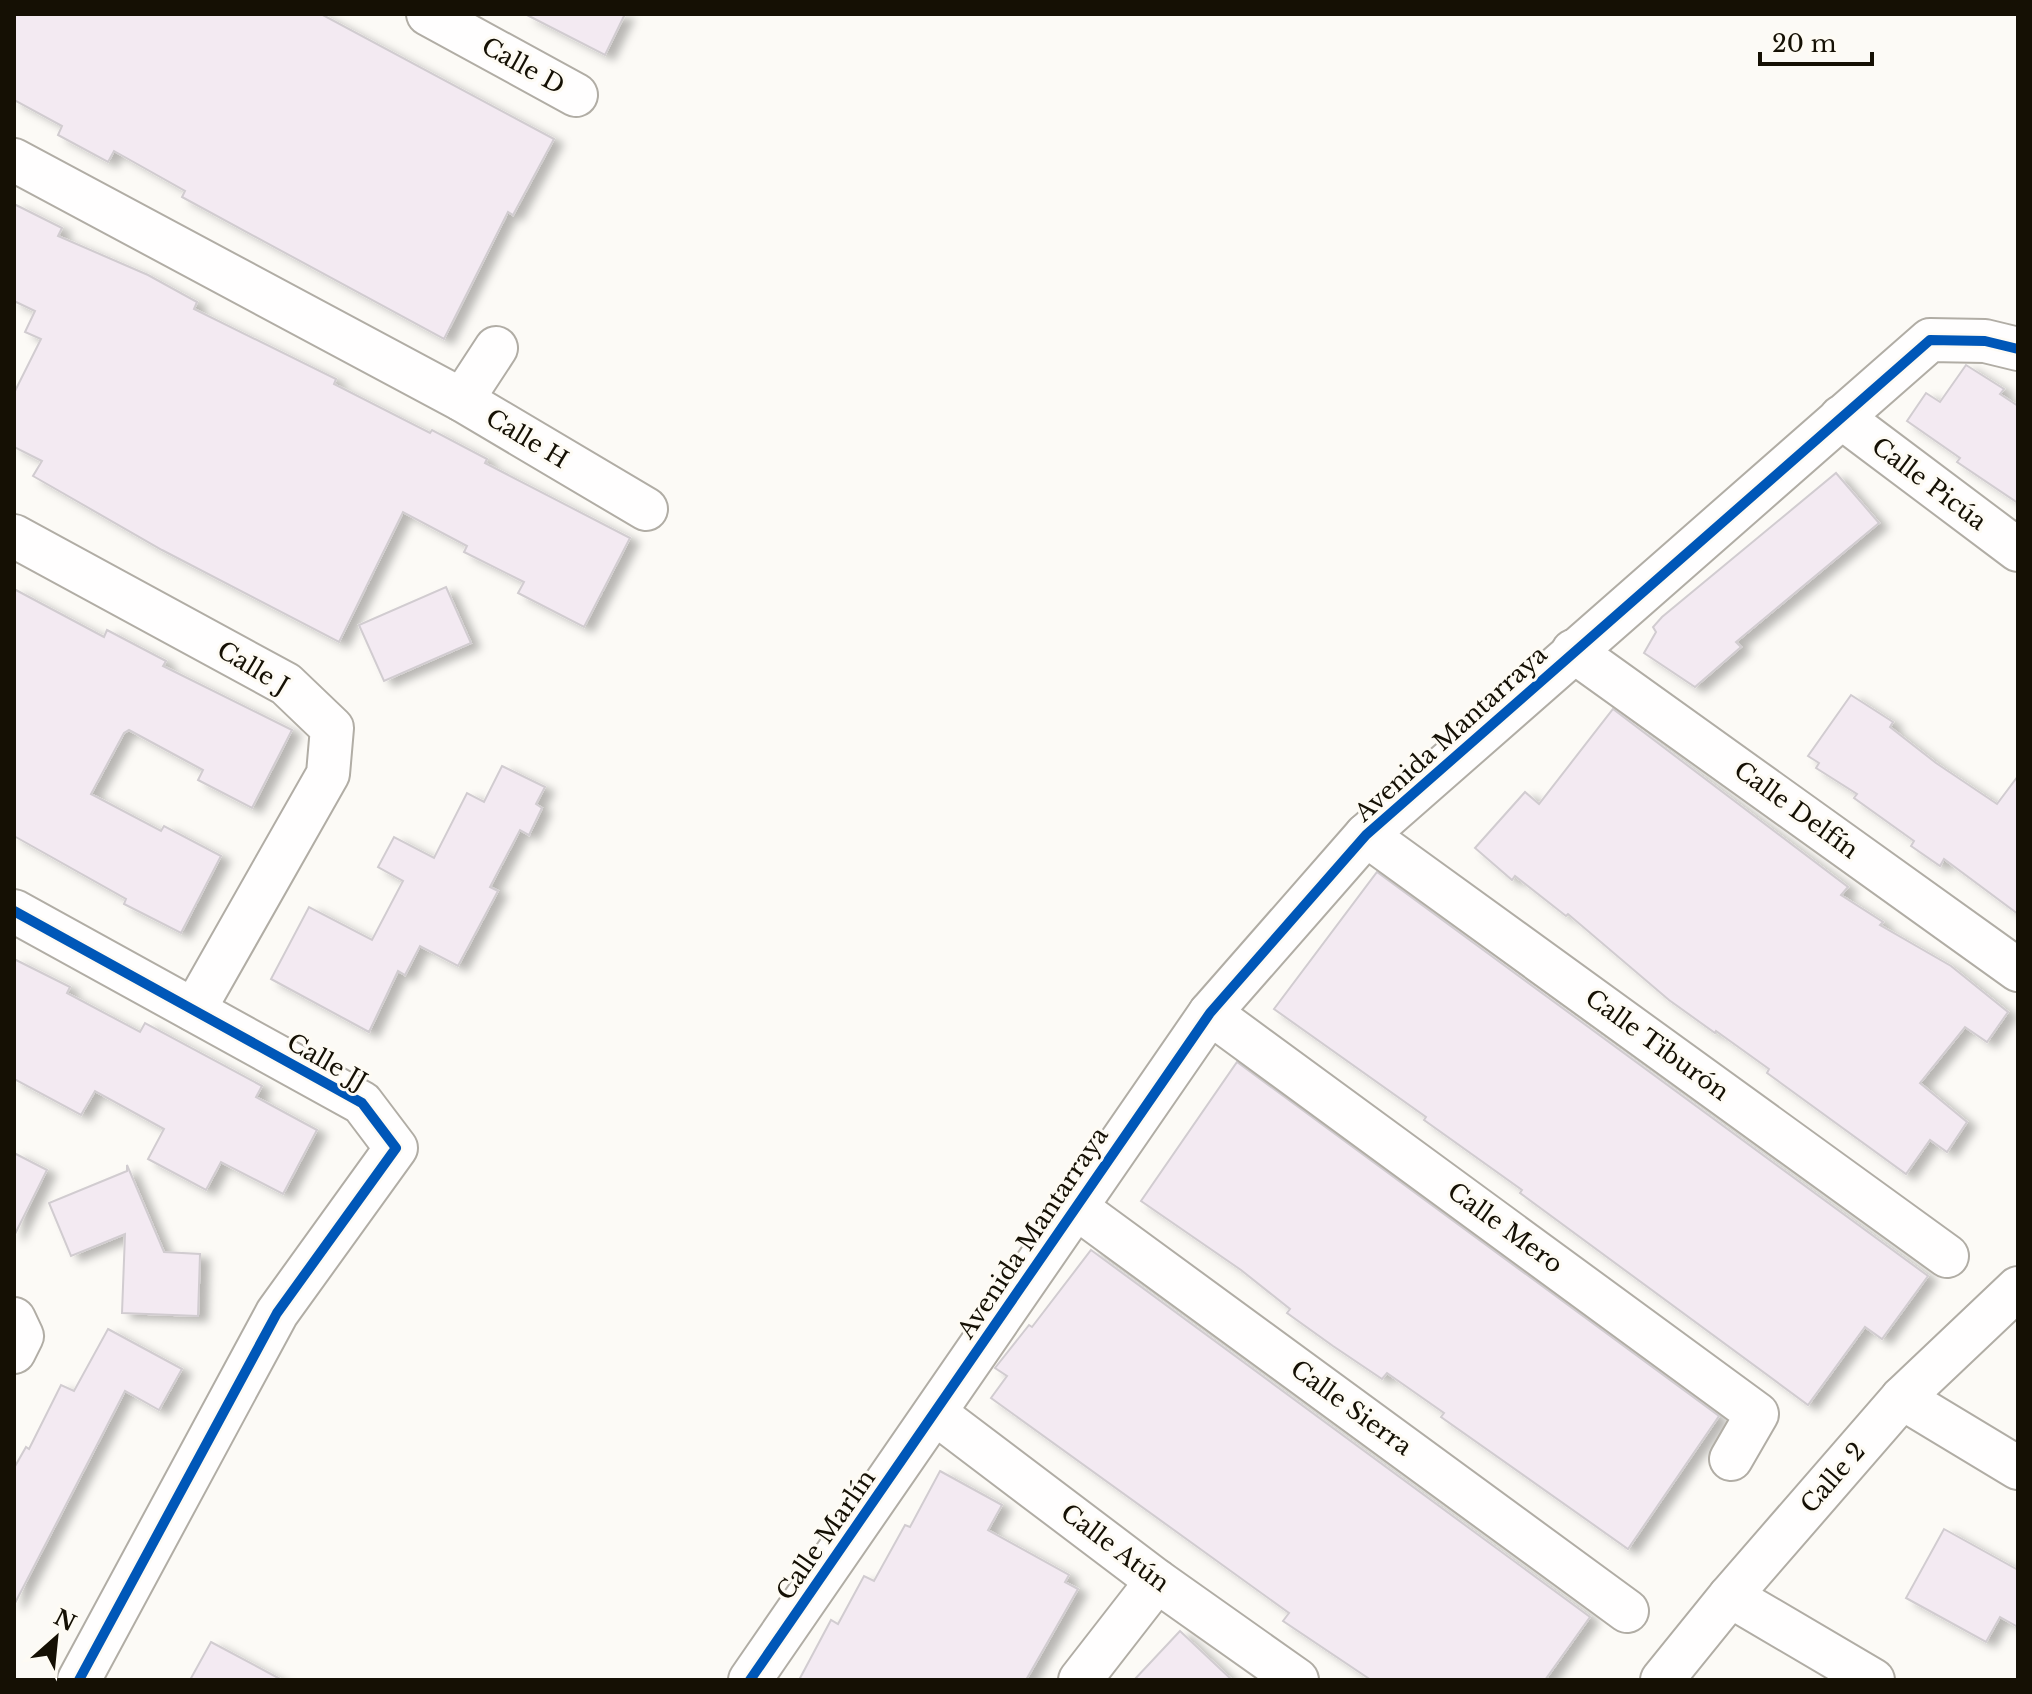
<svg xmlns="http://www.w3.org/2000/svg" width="2032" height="1694" font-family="'Libre Baskerville',serif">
  <defs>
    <filter id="shadow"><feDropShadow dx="9" dy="5" stdDeviation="4" flood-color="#0004"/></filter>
  </defs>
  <rect width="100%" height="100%" fill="#fcfaf6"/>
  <g fill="#f3eaf2" stroke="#d1ccd0" stroke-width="2" filter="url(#shadow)">
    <polygon points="14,14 321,14 554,139 513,215 508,212 444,339 182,197 185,191 114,151 108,162 58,135 62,126 14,100"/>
    <polygon points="525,14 625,14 605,55"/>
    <polygon points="14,204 62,228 58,236 148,275 197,302 194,309 336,379 334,384 430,433 432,430 487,459 485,463 630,538 584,627 518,593 524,582 464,552 467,546 403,512 339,642 162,550 33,476 42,461 14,447 14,393 41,339 25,332 35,311 14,301"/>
    <polygon points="1966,365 2004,389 2000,394 2018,406 2018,503 1957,462 1960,458 1907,421 1926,393 1940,402"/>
    <polygon points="1836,473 1879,523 1736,642 1741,647 1695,687 1644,653 1656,632 1653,627 1662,617"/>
    <polygon points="446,587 471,643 384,681 359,625"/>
    <polygon points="14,589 104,637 107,630 166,661 163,666 292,730 252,808 198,780 203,770 129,730 124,733 91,794 161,831 164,826 221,856 181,933 124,904 126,899 14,836"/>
    <polygon points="1851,695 1893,722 1890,727 1936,763 1997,804 2018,776 2018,914 1944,859 1940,866 1911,846 1914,841 1854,798 1857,794 1816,768 1819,763 1808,756"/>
    <polygon points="1613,709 1848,887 1841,895 1883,922 1880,925 1951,966 2008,1012 1987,1042 1965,1027 1920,1083 1967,1122 1947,1152 1930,1140 1906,1174 1767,1073 1769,1069 1716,1031 1715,1033 1669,1000 1568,914 1566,916 1515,876 1512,880 1475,848 1525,792 1539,804"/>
    <polygon points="502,766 545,787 536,804 542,808 529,835 520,830 490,887 498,891 458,966 420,946 405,975 398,971 369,1032 271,979 309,907 372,940 403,881 378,867 394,837 434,858 467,793 484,802"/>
    <polygon points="1377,872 1928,1276 1882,1339 1865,1327 1808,1405 1520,1193 1522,1190 1424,1120 1426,1117 1274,1009"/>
    <polygon points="14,959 70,987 67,993 140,1032 145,1023 262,1086 256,1097 317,1130 283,1194 221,1162 206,1190 148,1159 164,1129 95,1091 81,1115 14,1079"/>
    <polygon points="1237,1062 1719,1416 1628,1549 1441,1417 1444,1413 1387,1373 1382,1379 1333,1346 1287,1313 1290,1309 1241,1270 1141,1201"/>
    <polygon points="14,1153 47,1170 14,1236"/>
    <polygon points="127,1165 164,1252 200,1254 198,1316 122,1313 125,1234 71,1256 49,1203 127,1171"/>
    <polygon points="1091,1250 1590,1617 1545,1680 1371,1680 1283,1621 1289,1613 991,1398 1007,1376 995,1368 1029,1325 1032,1327"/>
    <polygon points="108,1329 182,1369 159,1410 125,1391 14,1605 14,1468 26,1447 29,1449 61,1385 74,1391"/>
    <polygon points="940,1471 1002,1505 988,1530 1069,1575 1065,1582 1078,1589 1026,1680 799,1680 831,1620 838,1624 864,1576 874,1581 905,1525 910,1527"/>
    <polygon points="1944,1529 2018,1570 2018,1627 2000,1617 1986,1642 1906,1598"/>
    <polygon points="1180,1631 1232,1680 1134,1680"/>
    <polygon points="211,1642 282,1680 190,1680"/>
  </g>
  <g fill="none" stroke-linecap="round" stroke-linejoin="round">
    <defs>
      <g id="street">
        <polyline points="428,14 576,95"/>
        <polyline points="14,160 462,400 646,509"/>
        <polyline points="462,400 496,348"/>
        <polyline points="1841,417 2018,550"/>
        <polyline points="14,536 286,684 332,728 328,774 194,1010"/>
        <polyline points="1573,651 2018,970"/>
        <polyline points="1366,835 1947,1256"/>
        <polyline points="14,911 362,1103 396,1148 277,1313 79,1680"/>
        <polyline points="1210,1013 1757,1414 1731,1459"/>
        <polyline points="1074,1206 1627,1611"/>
        <polyline points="14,1319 22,1336 14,1352"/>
        <polyline points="1902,1398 2018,1468"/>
        <polyline points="935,1413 1157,1581 1297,1680"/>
        <polyline points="1730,1596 1873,1680"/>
        <polyline points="750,1680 1210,1013 1366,835 1930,340 1985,341 2018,349"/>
        <polyline points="1080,1680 1157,1581"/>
        <polyline points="1662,1680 1730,1596 1902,1398 2018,1288"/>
      </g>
    </defs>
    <use href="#street" stroke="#b1ada5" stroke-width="46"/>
    <use href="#street" stroke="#fffefe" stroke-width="42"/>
    <defs>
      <g id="cycleway">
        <polyline points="14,911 362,1103 396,1148 277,1313 79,1680"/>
        <polyline points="750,1680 1210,1013 1366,835 1930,340 1985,341 2018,349"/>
      </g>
    </defs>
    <use href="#cycleway" stroke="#fefbf4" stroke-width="15"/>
    <use href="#cycleway" stroke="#0057b8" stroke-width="10"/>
  </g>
  <g text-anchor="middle" stroke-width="6" stroke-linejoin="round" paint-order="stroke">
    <g font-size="24" fill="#151004" stroke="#fefbf4">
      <text transform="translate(523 66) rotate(29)" y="8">Calle D</text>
      <text transform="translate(527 439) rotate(31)" y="8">Calle H</text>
      <text transform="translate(1929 484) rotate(37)" y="8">Calle Picúa</text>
      <text transform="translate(253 668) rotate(31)" y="8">Calle J</text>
      <text transform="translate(1451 734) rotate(-42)" y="8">Avenida Mantarraya</text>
      <text transform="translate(1796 810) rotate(36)" y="8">Calle Delfín</text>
      <text transform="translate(1657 1045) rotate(36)" y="8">Calle Tiburón</text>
      <text transform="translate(327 1062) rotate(30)" y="8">Calle JJ</text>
      <text transform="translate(1505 1228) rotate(36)" y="8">Calle Mero</text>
      <text transform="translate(1033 1233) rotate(-56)" y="8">Avenida Mantarraya</text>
      <text transform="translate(1351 1408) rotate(36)" y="8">Calle Sierra</text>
      <text transform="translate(1833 1478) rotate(-49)" y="8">Calle 2</text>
      <text transform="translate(826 1535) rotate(-55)" y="8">Calle Marlín</text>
      <text transform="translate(1115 1548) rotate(37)" y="8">Calle Atún</text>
    </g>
  </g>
  <rect width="2032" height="1694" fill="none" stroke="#151004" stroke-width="32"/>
  <g transform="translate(56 1638) rotate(27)" stroke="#fefbf4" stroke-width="6" paint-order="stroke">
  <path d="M0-6L14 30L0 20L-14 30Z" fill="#151004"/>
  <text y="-12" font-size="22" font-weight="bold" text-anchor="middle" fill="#151004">N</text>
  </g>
  <path d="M1760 52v12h112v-12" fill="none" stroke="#151004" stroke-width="4"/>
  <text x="1772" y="52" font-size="24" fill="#151004" stroke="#fefbf4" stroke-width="6" paint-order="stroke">20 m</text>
</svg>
